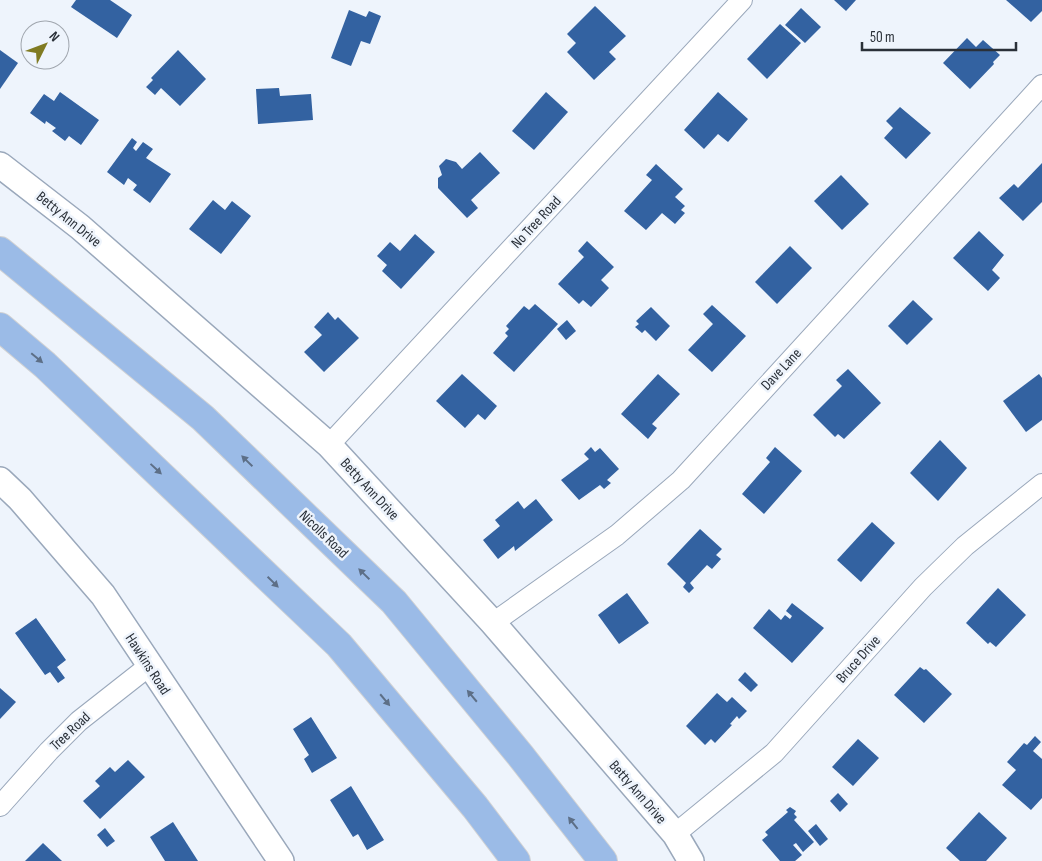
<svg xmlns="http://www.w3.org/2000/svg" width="1042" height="861" font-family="'Sofia Sans Condensed',sans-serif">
  <rect width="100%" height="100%" fill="#eef4fc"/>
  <g fill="#3362a1">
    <polygon points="76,0 110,0 132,15 117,38 71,7"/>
    <polygon points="834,0 856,0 846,11"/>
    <polygon points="1006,0 1042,0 1042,11 1031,22"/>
    <polygon points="595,6 626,36 609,52 616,59 594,80 567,52 576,43 567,34"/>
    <polygon points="801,8 821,27 805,43 785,25"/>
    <polygon points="349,10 366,17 369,11 381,16 370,44 361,41 351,66 331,58"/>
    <polygon points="780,24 801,43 767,79 747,59"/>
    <polygon points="967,38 976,47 983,40 1000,55 993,62 994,64 970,89 943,63"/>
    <polygon points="0,50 18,63 0,89"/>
    <polygon points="178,50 206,79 180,106 161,88 155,95 146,87 153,80 151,78"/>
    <polygon points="279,88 280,96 311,94 313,120 258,124 256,89"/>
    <polygon points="60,92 99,120 81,145 69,136 65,141 52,131 56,128 46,121 45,124 30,113 44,94 54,101"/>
    <polygon points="546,92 568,112 534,150 512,131"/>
    <polygon points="718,92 748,119 728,142 718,134 704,149 684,130"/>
    <polygon points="900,107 931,133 906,159 884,138 893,128 886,121"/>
    <polygon points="132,138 137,142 133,148 136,151 143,142 153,149 146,158 171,174 150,203 133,190 137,185 128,178 124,185 107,172"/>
    <polygon points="480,152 500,173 471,200 478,208 467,218 438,188 438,178 442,175 439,166 446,159 456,162 462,169"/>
    <polygon points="1042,163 1042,202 1023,221 999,198 1014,184 1018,188"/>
    <polygon points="656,164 683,189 675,197 685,206 681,210 685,213 675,224 662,213 646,230 624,211 652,180 646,175"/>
    <polygon points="841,175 869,204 842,230 814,201"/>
    <polygon points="213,200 225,210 232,201 251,216 221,254 189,229"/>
    <polygon points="979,231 1004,255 992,270 1000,278 988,291 953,258"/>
    <polygon points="415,234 435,252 401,289 382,271 387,265 377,256 390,242 400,251"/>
    <polygon points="587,241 614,267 601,280 609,288 591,307 583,300 579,304 558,284 584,257 578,251"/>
    <polygon points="790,246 812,268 777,304 755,282"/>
    <polygon points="913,300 933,319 907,345 888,326"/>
    <polygon points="535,304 558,324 514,372 493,353 508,336 505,333 509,329 506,326 524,306 529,310"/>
    <polygon points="712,305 746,336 712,372 688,350 713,324 703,314"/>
    <polygon points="651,307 670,326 656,341 645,330 642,333 635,327 639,324 636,321"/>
    <polygon points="328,312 335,320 338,317 359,338 324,372 304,352 322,335 314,327"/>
    <polygon points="567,320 576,331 566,340 557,329"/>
    <polygon points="848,369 881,403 844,439 838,434 835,437 813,415 842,386 836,380"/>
    <polygon points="462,374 497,406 485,420 478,414 465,428 436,401"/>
    <polygon points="658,374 680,394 652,424 657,428 648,439 621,414"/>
    <polygon points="1039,374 1042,378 1042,420 1026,432 1003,401"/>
    <polygon points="940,440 967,468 938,501 910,473"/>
    <polygon points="591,447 595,452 600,448 619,469 607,480 611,483 604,489 600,485 579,500 561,480 589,459 584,454"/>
    <polygon points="775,447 802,471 764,514 742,494 770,462 766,458"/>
    <polygon points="536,499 553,520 515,551 514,546 498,559 483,540 500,526 495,520 518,501 524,509"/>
    <polygon points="872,522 895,543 861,582 837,560"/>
    <polygon points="700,529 722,549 716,555 721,559 712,569 707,565 690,583 694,588 689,593 683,587 686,583 667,564"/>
    <polygon points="998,588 1026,615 996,647 990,642 988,644 966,623"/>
    <polygon points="627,593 649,623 619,644 598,615"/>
    <polygon points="792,603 824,628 792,663 753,628 769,609 781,620 785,615 790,619 792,616 786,611"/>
    <polygon points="36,618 66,660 57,667 65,678 58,683 50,672 45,675 15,633"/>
    <polygon points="920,667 924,670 926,669 952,694 924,723 894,695"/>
    <polygon points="745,672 758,685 751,692 738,680"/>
    <polygon points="0,688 16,702 0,719"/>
    <polygon points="717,693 727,702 732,697 747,711 739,719 737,716 730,724 732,725 715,743 711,739 705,745 686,726"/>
    <polygon points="311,717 337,758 312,773 304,759 309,755 293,729"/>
    <polygon points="1035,736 1041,742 1033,751 1042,759 1042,798 1031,810 1002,785 1016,770 1007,762 1024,743 1027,745"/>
    <polygon points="858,739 879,758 853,786 832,767"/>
    <polygon points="128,760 145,777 100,819 83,801 100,786 95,781 110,767 115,772"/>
    <polygon points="351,786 384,840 367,850 358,834 353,837 330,800"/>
    <polygon points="838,793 848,804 840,812 830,801"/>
    <polygon points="790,807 796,811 794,814 797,817 794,820 814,842 803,852 796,843 793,845 802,855 795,861 780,861 762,840 768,835 765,832 788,812 786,810"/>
    <polygon points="979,812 1007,838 986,861 960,861 946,848"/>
    <polygon points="173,822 198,861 165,861 150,837"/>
    <polygon points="816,824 828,839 820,846 808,831"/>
    <polygon points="105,828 115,841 107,847 97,835"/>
    <polygon points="43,843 62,861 25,861"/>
  </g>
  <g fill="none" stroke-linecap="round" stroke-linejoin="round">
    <defs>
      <g id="minor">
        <polyline points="329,445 742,0"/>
        <polyline points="493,623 617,535 681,480 1042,85"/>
        <polyline points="0,806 49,751 79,721 149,666"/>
        <polyline points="675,834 774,753 923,587 965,546 1042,484"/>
      </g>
      <g id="tertiary">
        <polyline points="0,165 80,227 329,445 493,623 675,834 691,861"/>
        <polyline points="0,480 20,499 103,595 281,861"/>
      </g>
      <g id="trunk">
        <polyline points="0,251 203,418 394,602 520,755 603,861"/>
        <polyline points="0,327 45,365 339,645 475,807 516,861"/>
      </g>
    </defs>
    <use href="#minor" stroke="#9aa8bb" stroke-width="22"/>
    <use href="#tertiary" stroke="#9aa8bb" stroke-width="28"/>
    <use href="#trunk" stroke="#d0d1d3" stroke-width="30"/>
    <use href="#minor" stroke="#fff" stroke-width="20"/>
    <use href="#tertiary" stroke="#fff" stroke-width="25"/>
    <use href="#trunk" stroke="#9bbbe7" stroke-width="28"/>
  </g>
  <defs><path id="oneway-solid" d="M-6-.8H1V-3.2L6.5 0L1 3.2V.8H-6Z" transform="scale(1.25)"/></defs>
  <g fill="#5d6f87">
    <use href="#oneway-solid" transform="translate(37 358) rotate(40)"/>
    <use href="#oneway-solid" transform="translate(247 461) rotate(-136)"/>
    <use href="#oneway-solid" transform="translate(156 469) rotate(43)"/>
    <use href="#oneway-solid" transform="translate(364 574) rotate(-136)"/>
    <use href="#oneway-solid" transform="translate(273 582) rotate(44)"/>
    <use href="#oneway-solid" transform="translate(472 696) rotate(-130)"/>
    <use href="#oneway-solid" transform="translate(385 700) rotate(50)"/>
    <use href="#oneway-solid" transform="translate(573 823) rotate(-128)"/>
  </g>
  <g text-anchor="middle" stroke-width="5" stroke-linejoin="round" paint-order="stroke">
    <g font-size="15" fill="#2a3038" stroke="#eef4fc">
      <text transform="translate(69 219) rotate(39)" y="5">Betty Ann Drive</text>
      <text transform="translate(536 222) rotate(-47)" y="5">No Tree Road</text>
      <text transform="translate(781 369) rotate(-47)" y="5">Dave Lane</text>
      <text transform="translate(370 489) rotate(47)" y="5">Betty Ann Drive</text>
      <text transform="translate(324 534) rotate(44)" y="5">Nicolls Road</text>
      <text transform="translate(858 659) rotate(-48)" y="5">Bruce Drive</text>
      <text transform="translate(148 664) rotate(57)" y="5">Hawkins Road</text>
      <text transform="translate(70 731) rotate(-43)" y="5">Tree Road</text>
      <text transform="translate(638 792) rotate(49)" y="5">Betty Ann Drive</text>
    </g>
  </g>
  <g transform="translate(45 45) rotate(48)"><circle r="24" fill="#eef4fc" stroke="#a0a6ae"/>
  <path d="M0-4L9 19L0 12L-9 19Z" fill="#807b22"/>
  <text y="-8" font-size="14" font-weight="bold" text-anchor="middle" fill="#2a3038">N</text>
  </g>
  <path d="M862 42v8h154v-8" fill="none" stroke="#2a3038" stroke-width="2.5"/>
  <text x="870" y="42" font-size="15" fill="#2a3038" stroke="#eef4fc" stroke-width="4" paint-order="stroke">50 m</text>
</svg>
